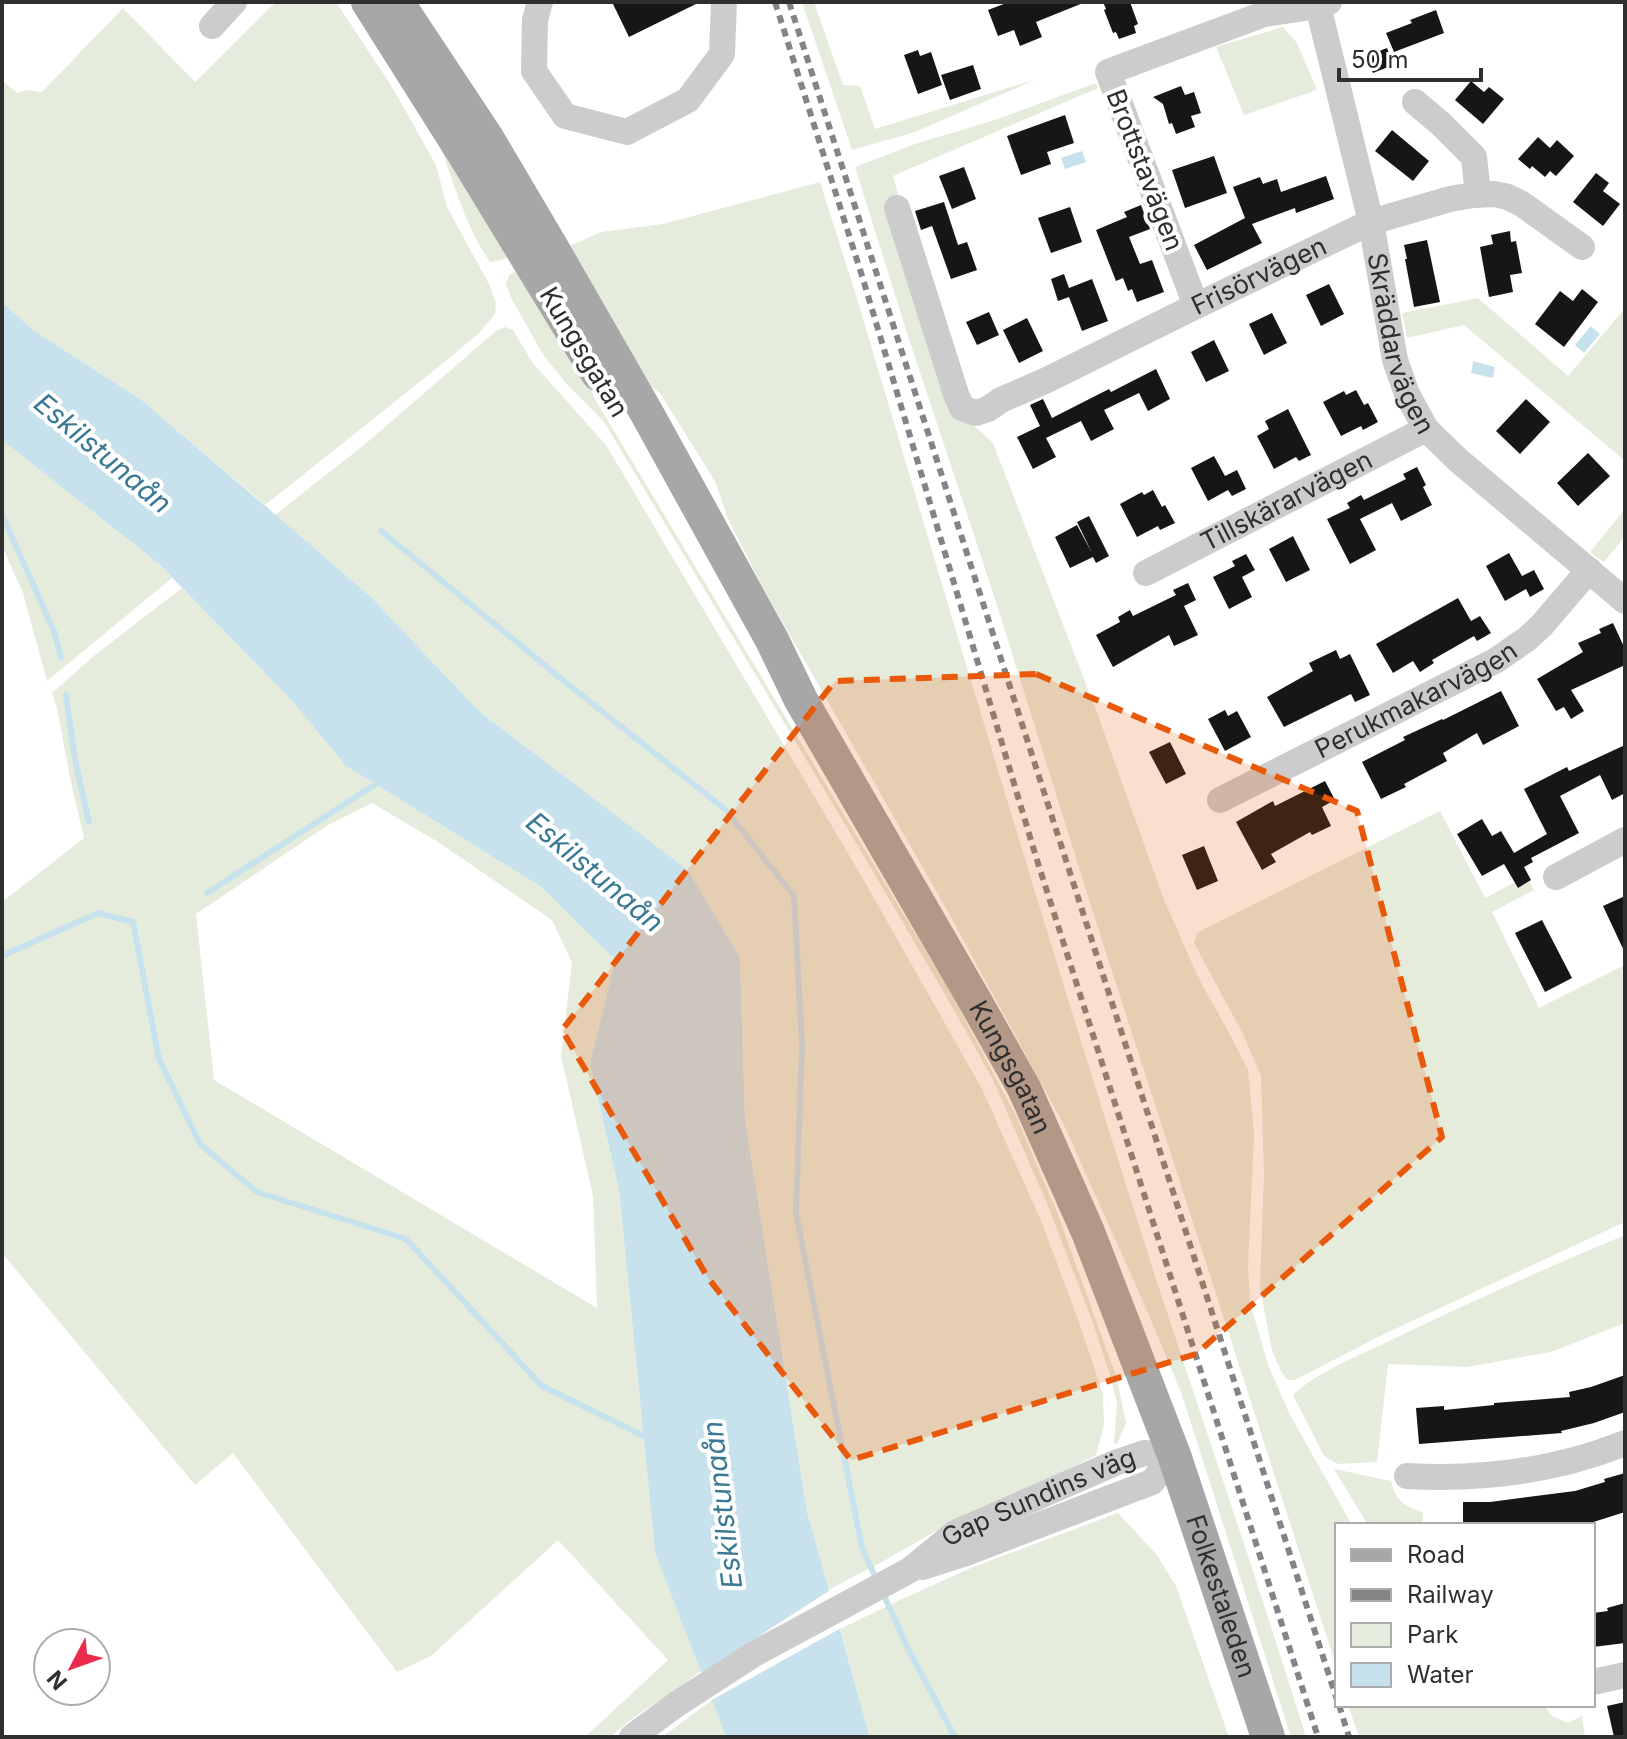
<svg xmlns="http://www.w3.org/2000/svg" width="1627" height="1739" font-family="Inter,sans-serif">
  <rect width="100%" height="100%" fill="#fff"/>
  <g fill="#e6ecdc" fill-rule="evenodd">
    <polygon points="276,2 336,2 394,90 436,165 447,207 490,286 496,303 495,314 479,333 441,365 265,505 143,401 33,330 2,302 2,80 17,93 25,90 42,92 123,8 195,82"/>
    <path d="M350 2H357L515 254 502 260 490 262C463 223 453 177 435 134Z"/>
    <polygon points="802,2 814,2 843,85 860,86 875,129 1037,79 915,132 852,150"/>
    <polygon points="1283,27 1297,43 1317,90 1244,115 1216,47"/>
    <polygon points="1096,83 1098,88 893,176 956,412 977,428 993,443 1096,710 1164,900 1199,979 1229,1033 1248,1070 1254,1134 1248,1266 1250,1303 1268,1364 1289,1413 1352,1525 1337,1525 1337,1669 1091,906 996,602 907,333 855,167 912,145 995,120"/>
    <path d="M820 182 856 295C954 625 1052 955 1157 1282 1207 1434 1259 1585 1306 1737H1291L1181 1392 1142 1299 1064 1125 947 910 763 588 727 517 716 483 660 393 633 374 563 249 601 232 663 224Z"/>
    <polygon points="520,270 590,379 593,396 949,990 1016,1116 1057,1212 1117,1379 1126,1423 1117,1444 1114,1443 1117,1403 1109,1372 1092,1320 1046,1201 993,1080 954,1010 858,846 604,422 565,382 544,356 511,298 506,284 509,275"/>
    <polygon points="1478,298 1568,376 1625,308 1625,461 1464,325 1407,338 1402,313"/>
    <polygon points="505,327 513,330 532,362 606,445 862,877 982,1089 1042,1223 1076,1314 1103,1394 1104,1425 1096,1455 993,1509 943,1527 880,1563 828,1590 807,1512 745,1118 740,957 688,870 480,712 370,596 275,515 364,445 496,331"/>
    <polygon points="2,440 159,564 172,578 47,681 23,593 2,546"/>
    <polygon points="1625,509 1625,536 1604,562 1590,552"/>
    <path d="M182 588 292 701 346 766 540 886 615 960 590 1063 619 1191 655 1553 701 1671 670 1694 634 1717 610 1737H585L668 1660 558 1540 431 1656 397 1672 233 1453 195 1485 2 1253V902L84 838 70 778 57 708 52 693 95 655ZM372 803 438 842 552 920 572 963 561 1056 593 1196 597 1308 214 1080 196 914 328 825Z"/>
    <polygon points="1440,811 1485,898 1527,876 1534,890 1492,912 1539,1008 1625,965 1625,1222 1382,1335 1295,1380 1288,1380 1283,1375 1272,1351 1260,1288 1264,1174 1261,1075 1243,1034 1194,943 1197,933"/>
    <path d="M1625 1235V1323L1551 1352 1467 1367 1388 1364 1377 1462 1338 1464 1324 1456 1293 1395C1315 1373 1360 1355 1389 1341 1467 1304 1545 1268 1625 1235Z"/>
    <path d="M1334 1469 1391 1481C1396 1501 1403 1506 1423 1512L1422 1525H1368Z"/>
    <polygon points="1118,1513 1157,1555 1176,1586 1229,1737 870,1737 840,1629 900,1600 973,1567"/>
    <polygon points="712,1700 726,1737 662,1737"/>
    <polygon points="1348,1705 1544,1705 1552,1716 1568,1723 1582,1716 1585,1737 1359,1737"/>
  </g>
  <g fill="#c7e2ed">
    <polygon points="1082,151 1086,162 1065,169 1061,158"/>
    <polygon points="2,302 33,330 143,401 370,596 480,712 688,870 740,957 745,1118 807,1512 870,1737 726,1737 655,1553 619,1191 590,1063 615,960 540,886 346,766 292,701 159,564 2,440"/>
    <polygon points="1591,326 1600,334 1584,353 1575,345"/>
    <polygon points="1473,361 1495,367 1493,378 1471,373"/>
  </g>
  <polygon fill="#fff" points="832,1589 843,1627 708,1702 698,1675"/>
  <g fill="none" stroke-linecap="round" stroke-linejoin="round">
    <g stroke="#c7e2ed" stroke-width="6">
      <polyline points="2,515 54,631 61,658"/>
      <polyline points="381,531 564,681 726,810 794,896 802,1045 796,1213 862,1548 877,1581"/>
      <polyline points="66,695 75,760 89,822"/>
      <polyline points="207,893 382,780"/>
      <polyline points="2,956 98,913 133,922 159,1059 200,1144 257,1192 406,1239 542,1386 648,1438"/>
      <polyline points="882,1591 908,1649 955,1737"/>
    </g>
  </g>
  <g fill="#161616">
    <polygon points="612,2 700,2 629,37"/>
    <polygon points="1009,2 1083,2 1083,3 1036,22 1042,37 1020,46 1014,30 998,36 988,10"/>
    <polygon points="1103,2 1130,2 1138,24 1134,26 1136,33 1119,39 1116,32 1113,33 1104,10 1106,9"/>
    <polygon points="1436,10 1444,33 1394,52 1386,33 1412,23 1410,20"/>
    <polygon points="1387,48 1393,65 1373,73 1366,56"/>
    <polygon points="918,50 920,56 931,52 942,85 918,94 904,55"/>
    <polygon points="973,65 981,89 950,100 941,75"/>
    <polygon points="1471,81 1484,92 1489,87 1504,99 1483,124 1455,100"/>
    <polygon points="1181,86 1185,95 1194,92 1201,113 1191,116 1195,127 1176,134 1172,123 1169,124 1163,104 1153,97"/>
    <polygon points="1065,115 1074,143 1047,152 1051,164 1021,175 1007,136"/>
    <polygon points="1392,130 1429,161 1413,181 1375,151"/>
    <polygon points="1538,137 1550,148 1557,140 1574,156 1556,176 1550,171 1545,177 1532,166 1530,169 1518,159"/>
    <polygon points="1214,156 1227,193 1185,208 1172,170"/>
    <polygon points="964,167 976,199 952,209 939,176"/>
    <polygon points="1596,173 1609,183 1603,191 1620,204 1603,226 1573,202"/>
    <polygon points="1326,176 1334,199 1296,213 1295,208 1252,224 1262,243 1207,270 1194,245 1245,218 1233,187 1260,177 1263,184 1277,179 1281,192"/>
    <polygon points="944,202 958,245 967,242 977,270 951,279 932,226 921,230 915,211"/>
    <polygon points="1141,205 1150,229 1129,237 1140,264 1152,260 1164,292 1137,302 1132,289 1128,291 1123,278 1116,281 1096,230 1127,217 1124,212"/>
    <polygon points="1070,207 1082,242 1051,253 1038,218"/>
    <polygon points="1510,231 1511,242 1516,241 1522,273 1510,275 1513,292 1489,297 1480,247 1493,244 1491,235"/>
    <polygon points="1427,240 1440,302 1414,307 1405,259 1407,259 1404,245"/>
    <polygon points="1064,274 1069,288 1092,279 1108,321 1082,331 1069,297 1058,301 1051,279"/>
    <polygon points="1329,284 1344,314 1321,326 1306,295"/>
    <polygon points="1582,289 1598,302 1564,347 1535,324 1560,291 1573,301"/>
    <polygon points="989,312 999,335 977,345 966,322"/>
    <polygon points="1272,313 1287,343 1264,355 1249,324"/>
    <polygon points="1027,318 1043,351 1019,363 1003,330"/>
    <polygon points="1214,340 1229,371 1206,382 1191,352"/>
    <polygon points="1156,369 1170,399 1148,411 1139,393 1104,410 1114,429 1091,441 1081,421 1046,438 1056,457 1033,469 1017,437 1040,426 1030,405 1043,399 1052,418 1109,389 1111,392"/>
    <polygon points="1356,390 1364,405 1368,403 1378,422 1363,430 1361,426 1341,436 1323,402 1344,391 1346,395"/>
    <polygon points="1526,399 1550,422 1520,454 1496,431"/>
    <polygon points="1288,409 1311,455 1299,461 1296,457 1274,469 1257,436 1269,429 1265,421"/>
    <polygon points="1588,453 1610,476 1578,506 1557,483"/>
    <polygon points="1214,456 1225,476 1237,470 1246,489 1232,496 1228,490 1208,501 1191,468"/>
    <polygon points="1417,467 1426,485 1423,487 1432,505 1401,521 1392,503 1360,519 1376,550 1350,564 1327,519 1350,508 1347,503 1361,495 1364,500 1406,479 1403,474"/>
    <polygon points="1153,490 1162,507 1165,505 1175,523 1160,530 1158,526 1137,537 1120,504 1142,492 1144,495"/>
    <polygon points="1089,516 1109,556 1096,563 1093,557 1070,568 1055,537 1077,525 1092,553 1077,522"/>
    <polygon points="1293,536 1310,570 1286,582 1269,549"/>
    <polygon points="1509,553 1522,576 1534,570 1544,589 1530,597 1526,589 1505,601 1486,566"/>
    <polygon points="1246,554 1255,570 1242,577 1252,597 1229,609 1213,577 1235,566 1232,561"/>
    <polygon points="1188,583 1196,600 1184,606 1198,635 1174,646 1169,635 1113,667 1096,635 1120,622 1118,617 1130,610 1133,616 1176,595 1173,590"/>
    <polygon points="1458,598 1471,621 1480,616 1491,633 1477,641 1474,636 1432,660 1434,663 1420,672 1413,661 1393,673 1376,644"/>
    <polygon points="1613,623 1625,649 1625,665 1571,690 1584,711 1571,719 1564,707 1556,711 1537,679 1583,652 1578,643 1601,633 1599,629"/>
    <polygon points="1336,650 1340,659 1350,654 1370,695 1355,702 1351,694 1284,727 1267,697 1313,671 1309,663"/>
    <polygon points="1501,691 1519,726 1483,745 1477,733 1443,753 1447,761 1404,784 1406,787 1381,799 1362,762 1405,740 1403,737 1442,719 1443,720"/>
    <polygon points="1225,710 1228,716 1237,711 1251,737 1225,751 1208,719"/>
    <polygon points="1170,742 1186,774 1166,784 1149,752"/>
    <polygon points="1625,745 1625,793 1612,800 1600,775 1560,796 1579,833 1531,858 1533,862 1524,867 1531,880 1518,888 1504,864 1482,876 1457,834 1482,819 1492,836 1501,831 1514,853 1547,834 1524,789 1567,767 1569,771"/>
    <polygon points="1325,781 1335,800 1322,807 1331,826 1312,835 1310,832 1271,854 1276,862 1262,870 1236,822 1273,801 1275,806"/>
    <polygon points="1204,846 1218,881 1197,890 1182,855"/>
    <polygon points="1625,896 1625,953 1603,906"/>
    <polygon points="1542,920 1572,978 1545,992 1515,933"/>
    <polygon points="1625,1375 1625,1412 1594,1423 1561,1431 1562,1433 1419,1444 1416,1408 1444,1406 1444,1410 1494,1405 1494,1403 1570,1397 1569,1392 1591,1387"/>
    <polygon points="1625,1473 1625,1512 1584,1525 1463,1525 1463,1502 1490,1502 1575,1491 1605,1482 1604,1479"/>
    <polygon points="1625,1603 1625,1643 1593,1647 1593,1613 1608,1611 1607,1608"/>
    <polygon points="1625,1702 1625,1737 1614,1737 1607,1706"/>
  </g>
  <g fill="none" stroke-linecap="round" stroke-linejoin="round">
    <g stroke="#ccc" stroke-width="26">
      <polyline points="540,2 535,20 534,71 565,116 627,132 688,100 722,54 724,2"/>
      <path id="s1" d="M1317 2 1371 222 1395 360 1407 394 1426 429 1458 460 1625 601"/>
      <polyline points="212,26 234,2"/>
      <polyline points="1415,102 1441,124 1474,157 1478,194"/>
      <path id="s2" d="M897 208 956 394 962 408 976 413 988 409 1001 400 1047 380 1196 306 1371 222 1450 199 1474 195 1494 194 1508 197 1522 204 1582 247"/>
      <polyline points="1196,306 1108,72 1264,14 1319,6 1329,2"/>
      <path id="s3" d="M1146 573 1426 429"/>
      <path id="s4" d="M1220 800 1495 661 1527 639 1542 625 1589 570"/>
      <polyline points="1556,877 1625,840"/>
      <path d="M1407 1476C1481 1480 1555 1471 1625 1443"/>
      <polyline points="922,1567 966,1553 1152,1482 1174,1455"/>
      <polyline points="1593,1682 1625,1675"/>
      <path id="s5" d="M632 1737 677 1704 754 1654 910 1570 955 1533 1115 1463 1144 1453 1174 1455"/>
    </g>
    <g stroke="#a7a7a7" stroke-width="34">
      <polyline points="368,2 464,154 598,374"/>
      <path id="s6" d="M397 2 487 138 552 248 645 410 772 640 801 700 975 1001 1024 1088 1088 1232 1174 1455 1268 1737"/>
    </g>
    <g stroke="#848484" stroke-width="6" stroke-dasharray="8 6" stroke-linecap="butt">
      <polyline points="775,2 863,279 1036,857 1318,1737"/>
      <polyline points="789,2 1337,1700"/>
      <polyline points="1339,1705 1349,1737"/>
    </g>
  </g>
  <path fill="#e8590c" fill-opacity="0.2" stroke="#e8590c" stroke-width="6" stroke-dasharray="16 10" stroke-linejoin="round" d="M1036 674 1357 811 1442 1137 1196 1354 851 1460 708 1278 562 1030 835 681Z"/>
  <g text-anchor="middle" stroke-width="8" stroke-linejoin="round" paint-order="stroke">
    <g font-size="26" fill="#2f2f2f" stroke="#fff">
      <text transform="translate(1145 170) rotate(69)" y="9">Brottstavägen</text>
      <text dy="9" stroke="none"><textPath href="#s2" startOffset="540">Frisörvägen</textPath></text>
      <text dy="9" stroke="none"><textPath href="#s1" startOffset="352">Skräddarvägen</textPath></text>
      <text transform="translate(584 352) rotate(59)" y="9">Kungsgatan</text>
      <text dy="9" stroke="none"><textPath href="#s3" startOffset="158">Tillskärarvägen</textPath></text>
      <text dy="9" stroke="none"><textPath href="#s4" startOffset="220">Perukmakarvägen</textPath></text>
      <text dy="9" stroke="none"><textPath href="#s6" startOffset="1230">Kungsgatan</textPath></text>
      <text dy="9" stroke="none"><textPath href="#s5" startOffset="474">Gap Sundins väg</textPath></text>
      <text dy="9" stroke="none"><textPath href="#s6" startOffset="1800">Folkestaleden</textPath></text>
    </g>
    <g font-size="28" font-style="italic" fill="#3a7994" stroke="#fff">
      <text transform="translate(103 453) rotate(40)" y="10">Eskilstunaån</text>
      <text transform="translate(595 872) rotate(40)" y="10">Eskilstunaån</text>
      <text transform="translate(722 1505) rotate(-97)" y="10">Eskilstunaån</text>
    </g>
  </g>
  <rect width="1627" height="1739" fill="none" stroke="#2f2f2f" stroke-width="8"/>
  <rect x="1335" y="1523" width="260" height="184" fill="#ffffff" stroke="#acacac" stroke-width="2"/>
  <rect x="1351" y="1549" width="40" height="12" fill="#a7a7a7" stroke="#acacac" stroke-width="2"/>
  <text x="1407" y="1563" font-size="24" fill="#2f2f2f">Road</text>
  <rect x="1351" y="1589" width="40" height="12" fill="#848484" stroke="#acacac" stroke-width="2"/>
  <text x="1407" y="1603" font-size="24" fill="#2f2f2f">Railway</text>
  <rect x="1351" y="1623" width="40" height="24" fill="#e6ecdc" stroke="#acacac" stroke-width="2"/>
  <text x="1407" y="1643" font-size="24" fill="#2f2f2f">Park</text>
  <rect x="1351" y="1663" width="40" height="24" fill="#c7e2ed" stroke="#acacac" stroke-width="2"/>
  <text x="1407" y="1683" font-size="24" fill="#2f2f2f">Water</text>
  <g transform="translate(72 1667) rotate(229)"><circle r="38" fill="#ffffff" stroke="#acacac" stroke-width="2"/>
  <path d="M0-6L14 30L0 20L-14 30Z" fill="#eb2b4c"/>
  <text y="-12" font-size="22" font-weight="bold" text-anchor="middle" fill="#2f2f2f">N</text>
  </g>
  <path d="M1339 68v12h142v-12" fill="none" stroke="#2f2f2f" stroke-width="4"/>
  <text x="1351" y="68" font-size="24" fill="#2f2f2f" stroke="#ffffff" stroke-width="6" paint-order="stroke">50 m</text>
</svg>
